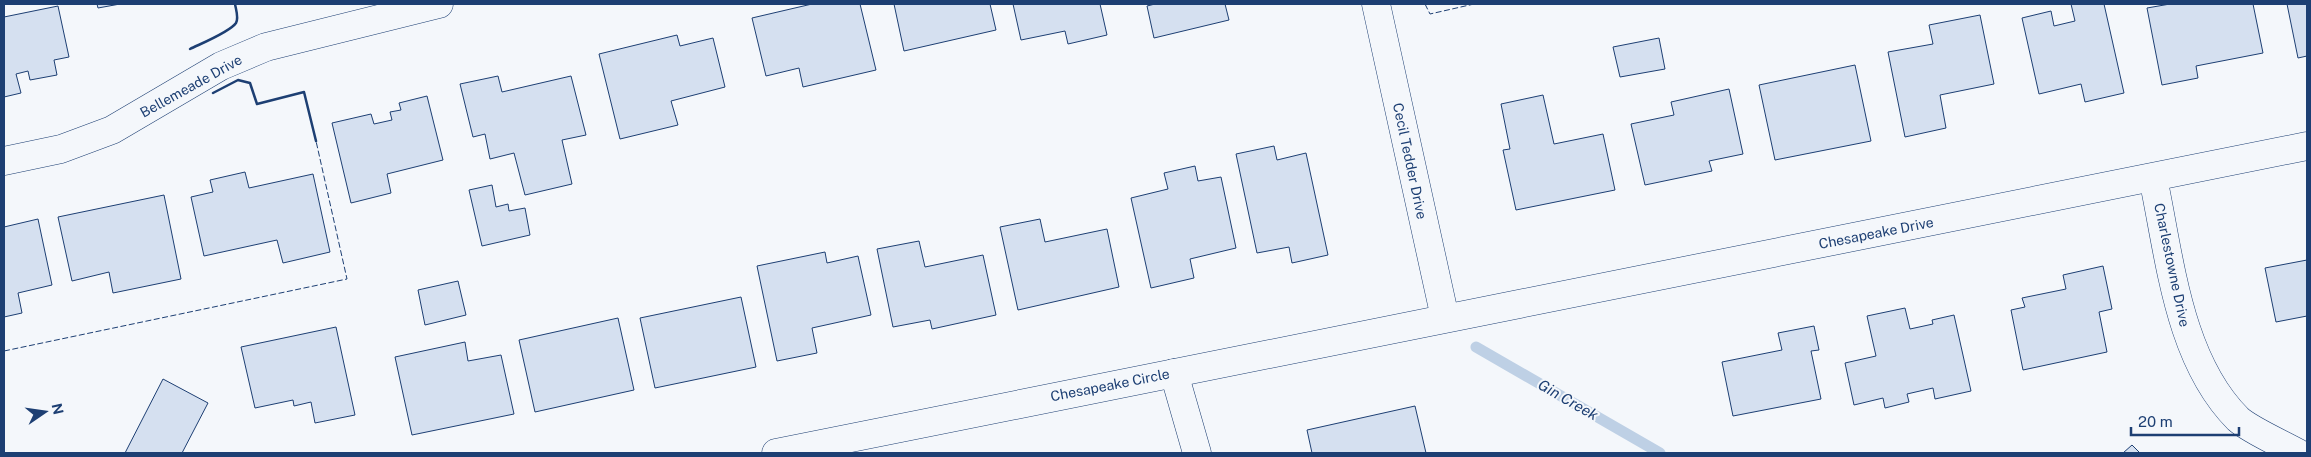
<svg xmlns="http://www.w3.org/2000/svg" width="2311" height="457" font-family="'Public Sans',sans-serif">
  <rect width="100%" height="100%" fill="#f4f7fb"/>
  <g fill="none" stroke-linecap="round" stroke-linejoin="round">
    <polyline stroke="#bed0e5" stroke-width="11" points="1476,347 1660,453"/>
  </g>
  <g fill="#d5e0f0" stroke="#1d3f73">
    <polygon points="97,4 120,4 98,8"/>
    <polygon points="812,4 860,4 876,70 803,87 799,68 766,76 752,18"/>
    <polygon points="894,4 990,4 996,30 904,51"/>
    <polygon points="1013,4 1100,4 1107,35 1068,44 1065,31 1021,40"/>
    <polygon points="1155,4 1225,4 1229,20 1154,38 1147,6"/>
    <polygon points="2071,4 2104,4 2124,93 2085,102 2081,84 2039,94 2022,18 2051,11 2054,26 2075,21"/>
    <polygon points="2170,4 2253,4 2263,53 2196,66 2198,78 2162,85 2147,8"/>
    <polygon points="2287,4 2307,4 2307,56 2298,58"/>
    <polygon points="58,6 69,57 54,60 57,75 30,80 28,71 16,74 21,93 4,97 4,17"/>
    <polygon points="1980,15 1994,84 1940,95 1946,128 1905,137 1888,52 1933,44 1929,25"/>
    <polygon points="677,35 680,46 713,38 725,87 671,101 678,125 620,139 599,54"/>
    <polygon points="1659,38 1665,69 1620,77 1613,47"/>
    <polygon points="1855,65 1871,141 1775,160 1759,85"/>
    <polygon points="498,76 502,92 571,76 586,135 562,140 572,184 525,195 514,153 490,159 485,134 473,137 460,84"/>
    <polygon points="1729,89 1743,154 1709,161 1712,171 1645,185 1631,124 1674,115 1671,102"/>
    <polygon points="1543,95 1554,144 1603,134 1615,190 1516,210 1503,150 1510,149 1501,104"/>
    <polygon points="427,96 443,160 387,174 391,193 351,203 332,123 371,114 374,124 392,120 390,112 401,110 399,103"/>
    <polygon points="1274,146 1277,160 1306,153 1328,255 1292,263 1289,247 1257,253 1236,154"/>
    <polygon points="1195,166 1198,181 1221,177 1236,248 1190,259 1194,278 1151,288 1131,198 1168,189 1164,173"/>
    <polygon points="245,172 249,188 313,174 330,252 283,263 277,240 204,256 191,197 213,192 210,180"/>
    <polygon points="492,185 496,207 508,204 509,211 525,208 530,235 482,246 469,190"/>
    <polygon points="164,195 181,279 113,293 109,272 72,281 58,217"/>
    <polygon points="38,219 52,285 18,293 22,313 4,317 4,227"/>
    <polygon points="1040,219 1045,242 1107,229 1119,287 1018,310 1000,227"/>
    <polygon points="919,241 925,267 983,255 996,315 932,329 930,320 893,327 877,249"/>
    <polygon points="825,252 827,263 858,256 871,315 812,328 817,353 777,361 757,266"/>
    <polygon points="2307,260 2307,316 2276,322 2265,268"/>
    <polygon points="2103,266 2112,309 2099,312 2107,352 2023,370 2011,310 2025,307 2022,298 2066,289 2063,275"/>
    <polygon points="458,281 466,315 425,325 418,290"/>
    <polygon points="741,297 756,367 655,388 640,318"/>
    <polygon points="1905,308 1910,329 1933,324 1932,320 1954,315 1971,391 1935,399 1933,388 1907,394 1909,402 1885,408 1883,398 1854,405 1845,363 1876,356 1867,316"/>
    <polygon points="618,318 634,390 535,412 519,340"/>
    <polygon points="1814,326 1819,350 1811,351 1821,399 1733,416 1722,362 1782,350 1778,333"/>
    <polygon points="336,327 355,415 315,423 311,402 294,406 293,400 255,408 241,347"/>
    <polygon points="465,342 468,361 501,355 514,414 412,435 395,357"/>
    <polygon points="163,379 208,403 182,453 125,453"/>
    <polygon points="1415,406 1426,453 1312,453 1307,430"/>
    <polygon points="2132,445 2140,453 2123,453"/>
  </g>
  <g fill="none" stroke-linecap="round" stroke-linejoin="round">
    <defs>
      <g id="minor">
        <polyline points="1376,4 1445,318"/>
        <polyline points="4,161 61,149 112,130 221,66 266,47 439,4"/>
        <path d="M2153 178C2170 258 2178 359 2238 419 2250 430 2282 444 2298 453"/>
        <polyline points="1174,373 1197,453"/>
        <polyline points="776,453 2307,146"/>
      </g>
    </defs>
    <use href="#minor" stroke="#1d3f73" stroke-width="29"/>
    <use href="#minor" stroke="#f4f7fb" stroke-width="28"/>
    <g stroke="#1d3f73" stroke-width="1" stroke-dasharray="6 2.5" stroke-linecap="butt">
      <polyline points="1425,4 1430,14 1474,4"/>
      <polyline points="4,351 347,279 316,141"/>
    </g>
    <g stroke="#1d3f73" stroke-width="2.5">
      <path d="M190 49C200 44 230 32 236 23 239 18 236 10 235 4"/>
      <polyline points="213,93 238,80 250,83 257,104 304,92 316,141"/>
    </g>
  </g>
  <g text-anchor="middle" stroke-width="4" stroke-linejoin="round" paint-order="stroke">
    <g font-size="14" fill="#1d3f73" stroke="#f4f7fb">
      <text transform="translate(191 86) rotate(-29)" y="5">Bellemeade Drive</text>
      <text transform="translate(1410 161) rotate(78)" y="5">Cecil Tedder Drive</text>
      <text transform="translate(1876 233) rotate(-11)" y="5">Chesapeake Drive</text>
      <text transform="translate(2172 265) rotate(78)" y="5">Charlestowne Drive</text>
      <text transform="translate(1110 385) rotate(-11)" y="5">Chesapeake Circle</text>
    </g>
    <g font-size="15" font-style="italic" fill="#1d3f73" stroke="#f4f7fb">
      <text transform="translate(1568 400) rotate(30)" y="5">Gin Creek</text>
    </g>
  </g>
  <rect width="2311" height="457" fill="none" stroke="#1d3f73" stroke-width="10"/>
  <g transform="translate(45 412) rotate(77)" stroke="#f4f7fb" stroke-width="4" paint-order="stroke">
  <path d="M0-4L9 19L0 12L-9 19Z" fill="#1d3f73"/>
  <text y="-8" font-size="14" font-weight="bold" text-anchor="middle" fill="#1d3f73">N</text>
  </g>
  <path d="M2131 427v8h108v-8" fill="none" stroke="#1d3f73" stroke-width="2.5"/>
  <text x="2138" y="427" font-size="15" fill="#1d3f73" stroke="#f4f7fb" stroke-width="4" paint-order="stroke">20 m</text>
</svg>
